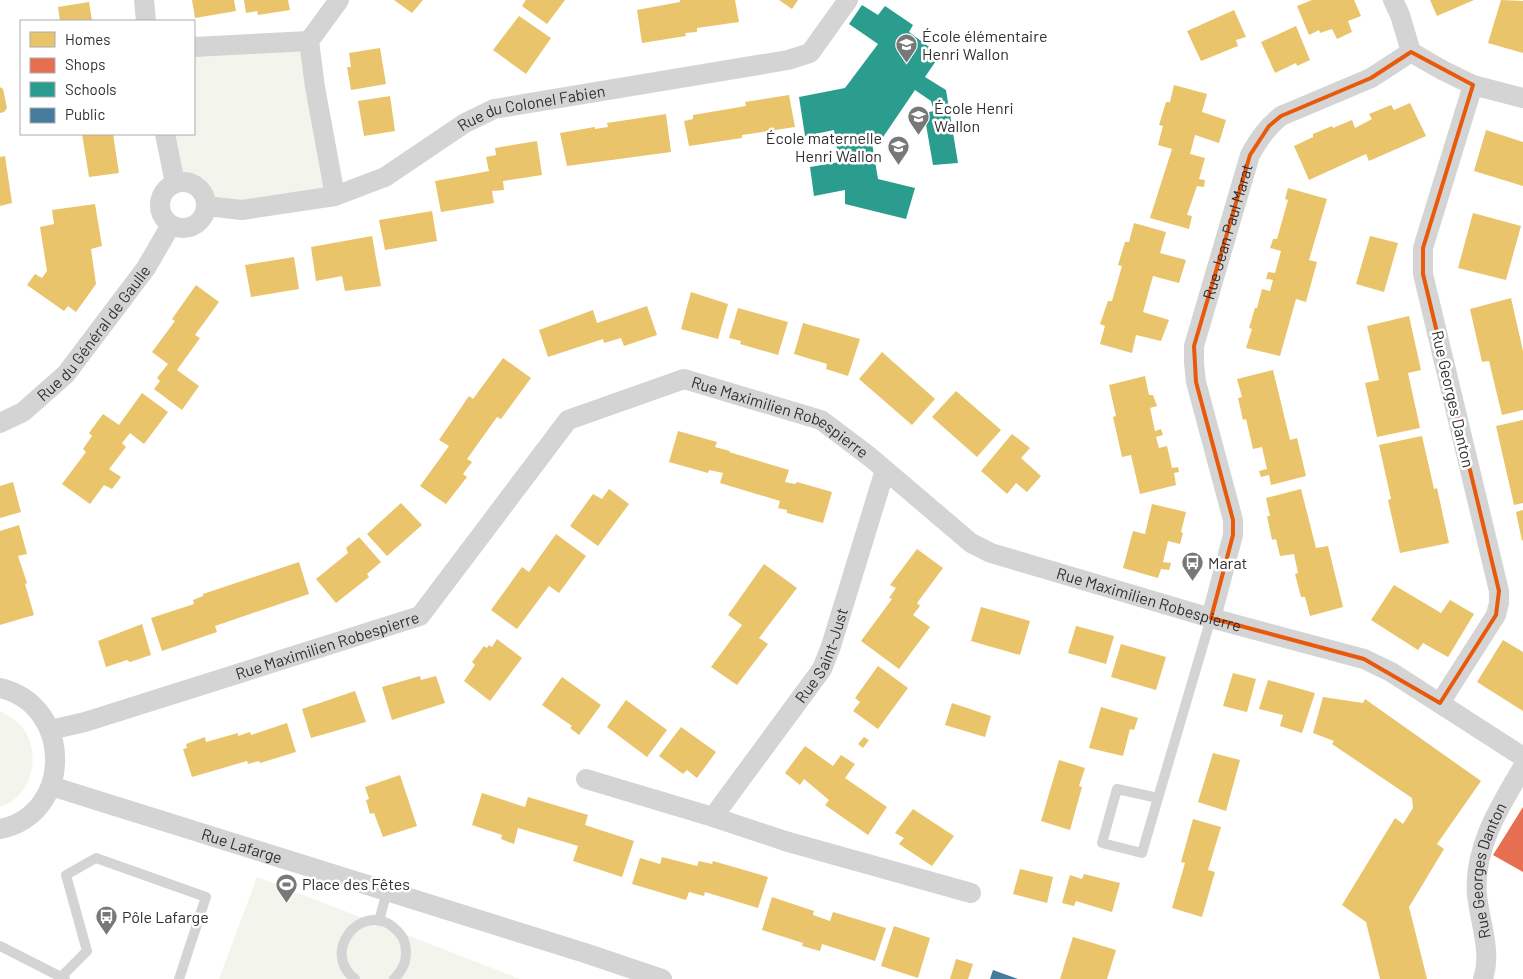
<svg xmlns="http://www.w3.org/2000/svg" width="1523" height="979" font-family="Barlow,sans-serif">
  <rect width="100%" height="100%" fill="#fff"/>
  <g fill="#f3f5ed">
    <path d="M309 41 335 196 242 210 205 199C200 188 194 184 183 181L165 134H194V56Z"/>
    <path d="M0 711C8 715 16 720 22 727 42 752 33 797 0 807Z"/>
    <polygon points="257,877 520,979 219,979"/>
  </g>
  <g fill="#e9c46a">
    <polygon points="192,0 234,0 236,11 195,18"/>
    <polygon points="244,0 288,0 290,10 258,15 257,11 246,13"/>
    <polygon points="394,0 423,0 412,13"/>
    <polygon points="526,0 565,0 547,24 522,6"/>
    <polygon points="680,0 735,0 739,22 697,28 697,32 685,33 686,36 642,43 637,10 680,2"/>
    <polygon points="779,0 798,0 792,9"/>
    <polygon points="1312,0 1354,0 1361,16 1348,21 1352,32 1337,39 1332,29 1320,33 1319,30 1309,35 1297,6"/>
    <polygon points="1430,0 1474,0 1437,16"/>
    <polygon points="1501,0 1523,1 1523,53 1488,43"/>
    <polygon points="89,2 92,21 60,21 58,7"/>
    <polygon points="1234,10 1246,37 1236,40 1238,46 1201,61 1187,31"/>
    <polygon points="519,16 551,38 526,74 493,50"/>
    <polygon points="1296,26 1310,60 1297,66 1296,63 1275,73 1261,42"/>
    <polygon points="380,48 386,84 351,90 347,67 351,67 349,53"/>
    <polygon points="1174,85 1207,94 1202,112 1226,120 1219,143 1195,135 1190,154 1205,158 1199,179 1205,180 1204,187 1197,186 1187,215 1192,216 1189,229 1150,218 1172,149 1158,145 1163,126 1159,125 1166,102 1170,102"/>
    <polygon points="0,87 3,89 7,108 4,112 0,113"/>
    <polygon points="789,95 795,127 742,135 742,138 689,146 684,121 693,119 693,115 746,106 745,102"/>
    <polygon points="390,96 395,131 364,136 358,101"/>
    <polygon points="1410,103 1426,136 1369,161 1366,154 1309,180 1294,146 1313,137 1313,134 1332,126 1333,128 1352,120 1355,128 1372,119 1369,114 1391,105 1394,110"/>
    <polygon points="666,114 671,152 567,166 560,133 595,127 595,129 608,127 607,123"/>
    <polygon points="1486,130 1523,142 1523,186 1474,171"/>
    <polygon points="82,134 113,134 119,173 89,177"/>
    <polygon points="537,141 542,175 503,181 504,190 492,191 494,203 441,212 435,181 489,171 486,157 496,155 495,148"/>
    <polygon points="5,156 12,203 0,206 0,157"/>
    <polygon points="1288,188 1327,199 1309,260 1317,262 1306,302 1296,299 1280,356 1246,348 1252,329 1249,328 1255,308 1257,308 1262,289 1270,291 1273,280 1266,279 1268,272 1275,273 1281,251 1270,248 1273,239 1277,239 1288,200 1285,199"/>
    <polygon points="95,204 102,246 91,249 96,284 76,312 68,306 64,311 27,285 35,274 42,278 47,271 40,227 54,224 52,210"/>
    <polygon points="432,211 437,241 385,250 379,220"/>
    <polygon points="1473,213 1521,226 1506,280 1458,268"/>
    <polygon points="1134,223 1166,232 1160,253 1186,260 1179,283 1153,276 1143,312 1169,320 1161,341 1136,335 1132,353 1100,344 1105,326 1100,324 1108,301 1112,301 1122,266 1118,265 1125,242 1129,242"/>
    <polygon points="372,236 381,286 345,291 342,276 316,281 311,247"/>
    <polygon points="1370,236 1398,243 1384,292 1356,284"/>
    <polygon points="294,257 299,289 251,297 245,265"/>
    <polygon points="196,285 219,302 195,335 200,338 177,370 199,386 182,410 154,389 160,381 157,378 168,364 152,352 175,321 172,319"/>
    <polygon points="691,292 728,304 718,339 681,329"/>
    <polygon points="1511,298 1523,351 1523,410 1502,415 1489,361 1482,362 1470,309"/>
    <polygon points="647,306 657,335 624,346 621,338 604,343 603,339 548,357 539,330 593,310 597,323"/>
    <polygon points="738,308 788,322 778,355 740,344 741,341 729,338"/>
    <polygon points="1409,316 1421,370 1408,373 1420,428 1377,437 1365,383 1379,380 1367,326"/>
    <polygon points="803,323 860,339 848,376 826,369 827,364 794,354"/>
    <polygon points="882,352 935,399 912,425 859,379"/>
    <polygon points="503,358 531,378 501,419 497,417 467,459 472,462 463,474 467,477 446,504 420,486 449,446 439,440 469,396 473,399"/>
    <polygon points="1273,370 1290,440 1297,438 1306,476 1271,485 1269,475 1261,477 1259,471 1267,469 1262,447 1253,449 1246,419 1243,420 1238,398 1242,397 1237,379"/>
    <polygon points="1145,376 1149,395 1153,395 1157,406 1150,408 1155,431 1161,429 1163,435 1156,437 1159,448 1167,446 1172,468 1178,467 1179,472 1174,473 1176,485 1140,494 1131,455 1122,457 1113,417 1116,416 1109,385"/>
    <polygon points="956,391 1001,430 977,457 932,417"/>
    <polygon points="142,393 168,412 144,444 130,433 122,443 126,447 109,469 121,477 112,489 104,485 90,504 62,484 86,452 83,449 92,436 89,433 103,414 119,425"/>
    <polygon points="1523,420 1523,503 1514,505 1496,426"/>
    <polygon points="678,431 717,442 715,447 730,451 729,452 789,470 785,482 795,484 797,482 832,492 823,523 787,513 787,510 778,508 780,501 720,483 723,473 709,470 708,473 669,462"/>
    <polygon points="1012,434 1030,448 1021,458 1041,476 1027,492 1016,483 1007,494 981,471"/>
    <polygon points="1422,436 1434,489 1437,488 1449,543 1400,553 1388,500 1391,499 1379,445"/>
    <polygon points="13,482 21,512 0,518 0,486"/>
    <polygon points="609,489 629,504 598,546 570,526 593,494 602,499"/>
    <polygon points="1301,489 1316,548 1328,546 1343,607 1310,616 1305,597 1301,597 1295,574 1298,573 1294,554 1280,556 1276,539 1272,540 1267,516 1270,516 1266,498"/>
    <polygon points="401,503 422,525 387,556 367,534"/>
    <polygon points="1152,504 1186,512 1181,532 1183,533 1180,544 1168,541 1163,562 1171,563 1169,570 1161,569 1158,578 1123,568 1133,531 1145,534"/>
    <polygon points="1523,510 1523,540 1522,541 1516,512"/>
    <polygon points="19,525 27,554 18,556 27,583 25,584 34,615 0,625 0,531"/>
    <polygon points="556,534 586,556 559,593 549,586 517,629 491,610 522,567 529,572"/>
    <polygon points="359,537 381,562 367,574 369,577 336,603 316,579 348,553 346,548"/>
    <polygon points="917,549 943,568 917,603 920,606 913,615 930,627 899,669 861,641 892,599 889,598 896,588 890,585"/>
    <polygon points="299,562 309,594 215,626 217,632 162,651 151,618 194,604 193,600 203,596 203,594"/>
    <polygon points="764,564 797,588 759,638 768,644 737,685 711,667 742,625 728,615"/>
    <polygon points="1394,585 1441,613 1450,600 1474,614 1448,657 1423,643 1418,650 1371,620"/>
    <polygon points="981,607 1030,621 1020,655 971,641"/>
    <polygon points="142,624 151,655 130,662 127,660 106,667 98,641"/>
    <polygon points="1076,626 1114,636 1106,664 1068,653"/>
    <polygon points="497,639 522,658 490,701 464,681 475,665 472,662 484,646 487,648 489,645 492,647"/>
    <polygon points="1503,640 1523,652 1523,711 1477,682"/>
    <polygon points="1121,644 1166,657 1156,690 1111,677"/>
    <polygon points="878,666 908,688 878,729 853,711 860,702 855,698"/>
    <polygon points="1233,673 1256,679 1247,712 1223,706"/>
    <polygon points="420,676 421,680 436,676 445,703 392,720 382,687"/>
    <polygon points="562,677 601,705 579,735 570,728 572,726 542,705"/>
    <polygon points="1268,680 1315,693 1302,733 1280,726 1283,715 1259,709"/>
    <polygon points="355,691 366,722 311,738 302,709"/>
    <polygon points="1323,697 1363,703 1365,699 1481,781 1437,844 1444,849 1409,907 1427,979 1380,979 1366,922 1342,905 1395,818 1403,824 1413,808 1412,798 1332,744 1334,741 1313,733"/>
    <polygon points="626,700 667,730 647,757 607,727"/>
    <polygon points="952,703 991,716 985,737 945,725"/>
    <polygon points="1101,707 1138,718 1134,730 1130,729 1123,756 1089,748"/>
    <polygon points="287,723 296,752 260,763 259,761 248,764 247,761 192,777 183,749 187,748 186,744 205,737 206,742 238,733 238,736 250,732 251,735"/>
    <polygon points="681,727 716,752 697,778 687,770 683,774 659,756"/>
    <polygon points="864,737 869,740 863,748 858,744"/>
    <polygon points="805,746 833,766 841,755 855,764 845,778 887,807 868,835 825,805 829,800 804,779 800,785 785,773"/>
    <polygon points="1213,753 1240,760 1226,811 1198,802"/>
    <polygon points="1059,760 1085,768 1079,786 1082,787 1070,830 1041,821"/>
    <polygon points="400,775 417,826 383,837 374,813 370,814 366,800 369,799 365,787"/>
    <polygon points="482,793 525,807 528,797 588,815 585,825 634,841 622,877 573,861 578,846 518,828 514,844 501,839 502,835 472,825"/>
    <polygon points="913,809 954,836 932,866 899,844 904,838 895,833"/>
    <polygon points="1193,819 1221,827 1208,870 1215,872 1202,917 1172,908 1185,863 1181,862"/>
    <polygon points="662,857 697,866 699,861 712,864 713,861 768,877 758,908 705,892 704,896 689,892 686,900 632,884 640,858 660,864"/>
    <polygon points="1020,869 1053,877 1047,903 1013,894"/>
    <polygon points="1084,874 1120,883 1112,912 1076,901 1074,906 1062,903 1070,875 1082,879"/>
    <polygon points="772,897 814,911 813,915 830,921 833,912 886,928 875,961 822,944 820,951 802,946 803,943 762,930"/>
    <polygon points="894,926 930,938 918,978 881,966"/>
    <polygon points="1073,937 1116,950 1107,979 1060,979"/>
    <polygon points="956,959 973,964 968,979 950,979"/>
  </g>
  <polygon fill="#e76f51" points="1523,807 1523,872 1493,855"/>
  <polygon fill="#2a9d8f" points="862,5 878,15 885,6 913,25 909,32 940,55 925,77 946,90 958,163 933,165 924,113 934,111 931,101 915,90 879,143 872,143 878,179 915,188 906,219 845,204 845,190 814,196 810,167 839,162 834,130 805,136 799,97 845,88 878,44 849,24"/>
  <polygon fill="#457b9d" points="993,970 1018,979 990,979"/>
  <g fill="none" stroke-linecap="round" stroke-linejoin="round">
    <g stroke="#d4d4d4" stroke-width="10">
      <polyline points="1158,798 1142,853 1102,843 1117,789 1158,798 1211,618"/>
      <polyline points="379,921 387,891"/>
      <polyline points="0,946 65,979"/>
      <polyline points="61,977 87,951 66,875 96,858 206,897 179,979"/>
      <path d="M355 979C321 953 359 903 392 926 398 931 404 937 405 944 408 959 404 969 394 979"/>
    </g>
    <g stroke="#d4d4d4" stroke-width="20">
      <polyline points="144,0 146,21"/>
      <polyline points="1393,0 1400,15 1411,52"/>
      <polyline points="194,47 309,41"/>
      <polyline points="1411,52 1442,70 1473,85 1523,98"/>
      <polyline points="165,134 175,183"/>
      <circle cx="183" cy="205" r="23"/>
      <polyline points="335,196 315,87 309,41 339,0"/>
      <path id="s1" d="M206 206 242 210 335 196 385 177 465 123 494 109 788 60 810 53 848 0"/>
      <path id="s2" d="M0 423 23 412 66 374 146 268 171 225"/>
      <path id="s3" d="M1211 618 1233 535V520L1196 382 1194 363V346L1250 155C1259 139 1267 127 1281 116L1371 78 1411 52"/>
      <path d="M0 688C73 705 74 814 0 829"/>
      <polyline points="1440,703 1496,615 1499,603 1499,591 1423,274 1423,248 1473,85"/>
      <path id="s4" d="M50 730 85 722 420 616 568 420 684 379 821 420 870 457 971 543 991 553 1211 618 1364 659 1391 672 1523 757"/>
      <polyline points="586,779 713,817 785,841 971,893"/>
      <path id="s5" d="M51 786 585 953 662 979"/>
      <path id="s6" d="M713 817 822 669 831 646 885 470"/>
      <path id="s7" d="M1483 979C1492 952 1480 923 1477 895 1473 848 1500 806 1523 767"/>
    </g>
  </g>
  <path fill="none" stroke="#e8590c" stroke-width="4" stroke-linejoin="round" d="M1411 52 1473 85 1423 248V274L1499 591 1496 615 1440 703 1364 659 1211 618 1233 535V520L1196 382 1194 346 1250 155 1269 126 1281 116 1371 78Z"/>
  <defs>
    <symbol id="school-pin" viewBox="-11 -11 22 30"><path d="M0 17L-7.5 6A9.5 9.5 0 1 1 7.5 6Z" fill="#787878" stroke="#fff"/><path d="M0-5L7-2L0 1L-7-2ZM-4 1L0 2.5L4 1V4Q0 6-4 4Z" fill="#fff"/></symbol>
    <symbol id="bus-pin" viewBox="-11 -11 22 30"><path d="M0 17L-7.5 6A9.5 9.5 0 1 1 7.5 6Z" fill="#787878" stroke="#fff"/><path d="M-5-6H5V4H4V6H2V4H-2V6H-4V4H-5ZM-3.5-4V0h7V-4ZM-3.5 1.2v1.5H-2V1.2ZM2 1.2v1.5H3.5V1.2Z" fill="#fff"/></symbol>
    <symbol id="stadium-pin" viewBox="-11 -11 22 30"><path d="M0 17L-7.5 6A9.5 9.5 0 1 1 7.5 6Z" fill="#787878" stroke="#fff"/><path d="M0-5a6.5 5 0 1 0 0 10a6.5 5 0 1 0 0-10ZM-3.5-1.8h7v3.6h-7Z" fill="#fff"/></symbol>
  </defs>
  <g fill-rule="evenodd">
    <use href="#school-pin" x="894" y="32" width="25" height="34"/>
    <use href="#school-pin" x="906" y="104" width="25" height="34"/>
    <use href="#school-pin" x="886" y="134" width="25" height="34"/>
    <use href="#bus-pin" x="1180" y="550" width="25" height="34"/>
    <use href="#stadium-pin" x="274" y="872" width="25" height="34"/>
    <use href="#bus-pin" x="94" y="904" width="25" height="34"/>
  </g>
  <g text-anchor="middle" stroke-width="5" stroke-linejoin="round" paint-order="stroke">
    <g font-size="16" fill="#303030" stroke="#fff" text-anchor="start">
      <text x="922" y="42">École élémentaire<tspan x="922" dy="18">Henri Wallon</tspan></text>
      <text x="934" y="114">École Henri<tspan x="934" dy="18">Wallon</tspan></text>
      <text x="882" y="144" text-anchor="end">École maternelle<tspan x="882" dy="18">Henri Wallon</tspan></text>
      <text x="1208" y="569">Marat</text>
      <text x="302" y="890">Place des Fêtes</text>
      <text x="122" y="923">Pôle Lafarge</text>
    </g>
    <g font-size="16" fill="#303030" stroke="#fff">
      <text dy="6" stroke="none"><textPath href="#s1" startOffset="349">Rue du Colonel Fabien</textPath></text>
      <text dy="6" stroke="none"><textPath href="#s3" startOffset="399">Rue Jean Paul Marat</textPath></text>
      <text dy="6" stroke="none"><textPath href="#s2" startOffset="132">Rue du Général de Gaulle</textPath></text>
      <text transform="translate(1453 399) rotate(77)" y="6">Rue Georges Danton</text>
      <text dy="6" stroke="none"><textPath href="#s4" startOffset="860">Rue Maximilien Robespierre</textPath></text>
      <text dy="6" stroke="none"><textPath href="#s4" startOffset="1280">Rue Maximilien Robespierre</textPath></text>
      <text dy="6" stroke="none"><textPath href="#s4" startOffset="290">Rue Maximilien Robespierre</textPath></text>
      <text dy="6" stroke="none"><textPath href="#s6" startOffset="196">Rue Saint-Just</textPath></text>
      <text dy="6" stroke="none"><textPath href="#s5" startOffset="200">Rue Lafarge</textPath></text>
      <text dy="6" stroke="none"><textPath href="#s7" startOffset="111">Rue Georges Danton</textPath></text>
    </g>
  </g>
  <rect x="20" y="20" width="175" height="115" fill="#ffffff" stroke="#acacac"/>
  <rect x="30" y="32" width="25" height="15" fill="#e9c46a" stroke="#acacac"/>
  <text x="65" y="45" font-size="15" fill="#303030">Homes</text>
  <rect x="30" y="58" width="25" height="15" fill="#e76f51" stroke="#acacac"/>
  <text x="65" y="70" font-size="15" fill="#303030">Shops</text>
  <rect x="30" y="82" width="25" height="15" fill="#2a9d8f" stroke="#acacac"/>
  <text x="65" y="95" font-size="15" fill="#303030">Schools</text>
  <rect x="30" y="108" width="25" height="15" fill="#457b9d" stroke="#acacac"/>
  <text x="65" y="120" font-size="15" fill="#303030">Public</text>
</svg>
